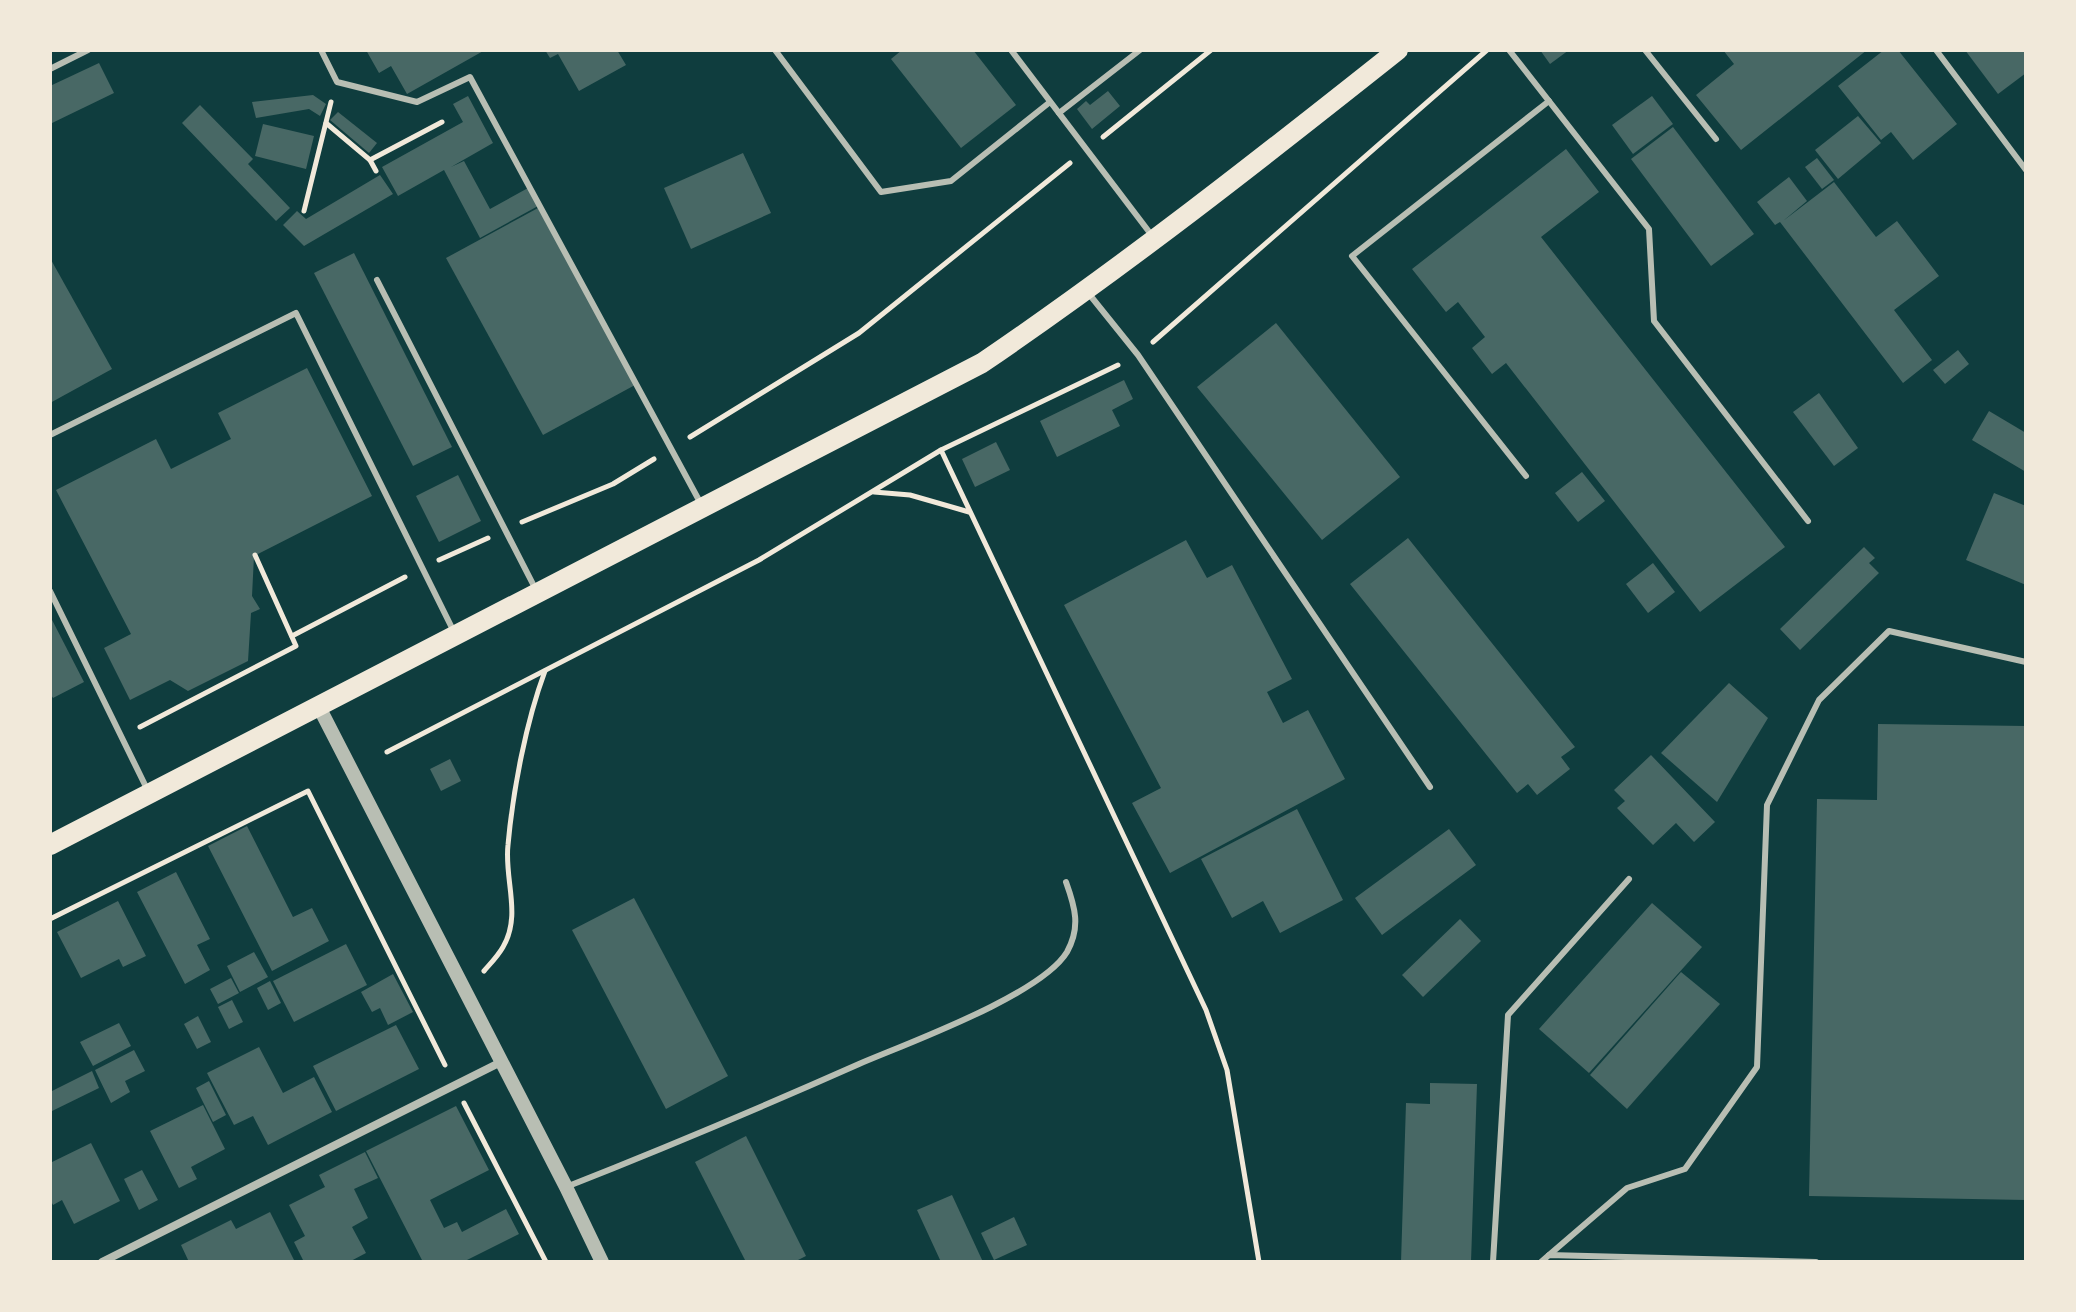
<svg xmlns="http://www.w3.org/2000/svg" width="2076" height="1312" font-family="'DM Sans',sans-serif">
  <rect width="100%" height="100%" fill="#0f3d3e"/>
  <g fill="#486865">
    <polygon points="366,50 485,50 407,94 391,66 379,73"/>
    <polygon points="545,50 617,50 626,65 579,91 558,54 550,58"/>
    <polygon points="902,50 973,50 1016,105 961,148 891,59"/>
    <polygon points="1540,50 1569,50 1550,64"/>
    <polygon points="1723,50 1867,50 1741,150 1696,95 1734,64"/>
    <polygon points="1884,50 1898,50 1957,124 1913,160 1891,132 1881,140 1838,86"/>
    <polygon points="1965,50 2026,50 2026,73 1998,94"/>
    <polygon points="99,63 114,93 50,124 50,86"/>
    <polygon points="1108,91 1120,106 1092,129 1077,109 1086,101 1090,105"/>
    <polygon points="313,95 326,104 320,116 309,109 256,118 252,102"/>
    <polygon points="468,96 493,143 451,167 464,161 490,209 528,188 538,206 480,238 444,170 398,196 382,167 463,122 453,104"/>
    <polygon points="1652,96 1673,124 1633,154 1612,125"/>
    <polygon points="200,105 253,159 248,164 290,208 276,221 182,123"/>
    <polygon points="338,112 377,143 369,153 330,120"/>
    <polygon points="1858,116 1881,143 1838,179 1815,150"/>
    <polygon points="263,124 314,136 306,169 255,156"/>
    <polygon points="1673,127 1754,234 1711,266 1631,159"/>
    <polygon points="1566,149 1599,192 1541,237 1785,547 1700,612 1506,363 1492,374 1472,348 1485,337 1458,302 1446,312 1412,269"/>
    <polygon points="743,153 771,213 691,249 664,188"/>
    <polygon points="1817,158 1834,180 1822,189 1805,167"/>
    <polygon points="380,175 393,194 304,246 283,225 297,211 306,219"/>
    <polygon points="1789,177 1807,201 1783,221 1834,182 1876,237 1897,221 1939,276 1894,310 1932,360 1903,383 1780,222 1775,225 1757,202"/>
    <polygon points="538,208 635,385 543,435 446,258"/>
    <polygon points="354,253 452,447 413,466 314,273"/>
    <polygon points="50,258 112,369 50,403"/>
    <polygon points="1276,323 1400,477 1322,540 1197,387"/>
    <polygon points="1958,350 1969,364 1945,384 1933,370"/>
    <polygon points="307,368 372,496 254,556 252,596 260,609 251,613 248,661 188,691 170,680 130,700 104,648 131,634 56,490 156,439 171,469 231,439 218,413"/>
    <polygon points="1124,380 1133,399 1112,410 1120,426 1057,457 1040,421"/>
    <polygon points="1819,393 1858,448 1834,466 1793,412"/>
    <polygon points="1989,411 2026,433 2026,472 1972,440"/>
    <polygon points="996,442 1010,470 975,487 962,459"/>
    <polygon points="1582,472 1605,501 1578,522 1555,493"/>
    <polygon points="458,475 481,521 439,542 416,496"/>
    <polygon points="1994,493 2026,506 2026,585 1966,560"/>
    <polygon points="1408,538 1575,747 1561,757 1570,769 1537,795 1528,784 1517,793 1350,584"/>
    <polygon points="1186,540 1207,578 1232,565 1292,679 1267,692 1283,723 1308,710 1345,779 1170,873 1132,803 1161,788 1064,605"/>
    <polygon points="1864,547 1875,558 1869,563 1879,573 1800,650 1780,629"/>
    <polygon points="1653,563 1675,592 1648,613 1626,584"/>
    <polygon points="50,616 84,682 53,698 50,693"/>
    <polygon points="1729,683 1768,718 1717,802 1661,753"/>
    <polygon points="1878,724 2026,726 2026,1200 1809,1196 1817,799 1877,800"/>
    <polygon points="1651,755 1715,822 1694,842 1676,823 1653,845 1617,808 1625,801 1614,790"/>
    <polygon points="450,759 461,781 441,791 430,769"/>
    <polygon points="1297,809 1343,900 1280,933 1263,901 1232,918 1201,859"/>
    <polygon points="247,826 293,917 312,908 329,941 272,971 208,846"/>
    <polygon points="1449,829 1476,865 1382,935 1355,898"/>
    <polygon points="176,872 210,939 197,945 210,970 185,984 137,892"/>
    <polygon points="634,898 728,1076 666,1109 572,930"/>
    <polygon points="118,901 146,956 123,967 119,959 81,978 57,932"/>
    <polygon points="1652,903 1702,947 1589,1073 1539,1029"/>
    <polygon points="1460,919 1481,941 1423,997 1402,975"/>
    <polygon points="346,944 367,985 294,1022 273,981"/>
    <polygon points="254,952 268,977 240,992 227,966"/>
    <polygon points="1681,972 1720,1004 1627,1109 1590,1075"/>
    <polygon points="393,974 413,1012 388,1025 380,1008 372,1012 361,992"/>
    <polygon points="231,978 239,993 218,1004 210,989"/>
    <polygon points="270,981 281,1003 268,1010 257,988"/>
    <polygon points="232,1000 243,1022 229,1029 218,1007"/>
    <polygon points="198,1016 211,1042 197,1049 184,1024"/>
    <polygon points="119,1023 131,1046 93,1066 80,1042"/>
    <polygon points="396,1025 419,1069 336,1111 313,1066"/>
    <polygon points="259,1047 283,1093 314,1077 332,1112 268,1145 253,1116 234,1125 207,1073"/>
    <polygon points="134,1050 145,1071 125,1081 130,1092 111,1103 95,1070"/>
    <polygon points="92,1071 99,1088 50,1112 50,1092"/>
    <polygon points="209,1081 226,1115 213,1122 196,1088"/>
    <polygon points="1430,1083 1477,1084 1471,1262 1401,1262 1406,1103 1430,1104"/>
    <polygon points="203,1105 225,1149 191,1167 197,1179 179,1188 150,1131"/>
    <polygon points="456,1106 489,1170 430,1200 444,1228 457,1222 462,1232 506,1209 519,1234 463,1262 423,1262 366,1151"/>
    <polygon points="746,1136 806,1256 794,1262 746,1262 695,1162"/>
    <polygon points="91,1143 120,1201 74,1224 62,1200 53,1205 50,1199 50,1163"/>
    <polygon points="365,1152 378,1178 354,1189 368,1218 352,1227 366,1253 349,1262 304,1262 294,1242 305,1236 289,1205 325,1187 319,1175"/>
    <polygon points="142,1170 158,1200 139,1210 124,1179"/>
    <polygon points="952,1195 983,1262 941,1262 917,1210"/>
    <polygon points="270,1212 295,1262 189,1262 181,1245 231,1220 236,1229"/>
    <polygon points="1014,1217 1027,1245 994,1260 981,1233"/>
  </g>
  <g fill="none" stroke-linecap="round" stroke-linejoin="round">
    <g stroke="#f1e9da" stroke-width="5">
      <polyline points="326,123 370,160 376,171"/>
      <polyline points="1103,137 1211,50"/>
      <polyline points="370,160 442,122"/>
      <polyline points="304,211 331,102"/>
      <polyline points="1153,342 1487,50"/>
      <polyline points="690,437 859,333 1070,163"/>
      <polyline points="941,450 1206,1010 1227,1070 1259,1262"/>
      <polyline points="874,492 910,495 969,512"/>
      <polyline points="522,522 613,484 654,459"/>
      <polyline points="439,560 488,538"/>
      <polyline points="292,636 405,577"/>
      <polyline points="140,727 296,646 255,555"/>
      <polyline points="387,752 759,560 941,450 1118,365"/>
      <polyline points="50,919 308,791 445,1065"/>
      <path d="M484 971C490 964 498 956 503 947 522 915 504 879 508 845 513 790 526 722 545 671"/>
      <polyline points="464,1103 546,1262"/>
    </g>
    <g stroke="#b8beb3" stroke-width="6">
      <polyline points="321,50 337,82 417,102 470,77 701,504"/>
      <polyline points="775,50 881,192 951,181 1050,102"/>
      <polyline points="1011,50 1153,237"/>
      <polyline points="1509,50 1649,229 1654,321 1808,521"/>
      <polyline points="1645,50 1716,139"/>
      <polyline points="1936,50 2026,170"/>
      <polyline points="50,69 88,50"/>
      <polyline points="1059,113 1140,50"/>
      <polyline points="377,280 536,590"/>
      <polyline points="1089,294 1138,355 1430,787"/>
      <polyline points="50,435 296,313 455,634"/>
      <polyline points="1526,476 1352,256 1549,101"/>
      <polyline points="50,591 148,791"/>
      <path d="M566 1187C665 1148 762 1107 859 1064 908 1043 1041 995 1067 952 1081 927 1075 907 1066 882"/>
      <polyline points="1549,1255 1627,1188 1685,1169 1757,1067 1767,805 1819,700 1889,631 2026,662"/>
      <polyline points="1493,1262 1508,1015 1629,879"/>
      <polyline points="1541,1262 1549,1255 1816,1262"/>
    </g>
    <polyline stroke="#b8beb3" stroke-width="8" points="102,1262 501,1062"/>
    <polyline stroke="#b8beb3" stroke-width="14" points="319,707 566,1187 602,1262"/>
    <path stroke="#f1e9da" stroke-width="20" d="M50 845 982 363C1126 265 1262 158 1398 50"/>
  </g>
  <rect width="2076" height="1312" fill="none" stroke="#f1e9da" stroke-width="104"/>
</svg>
